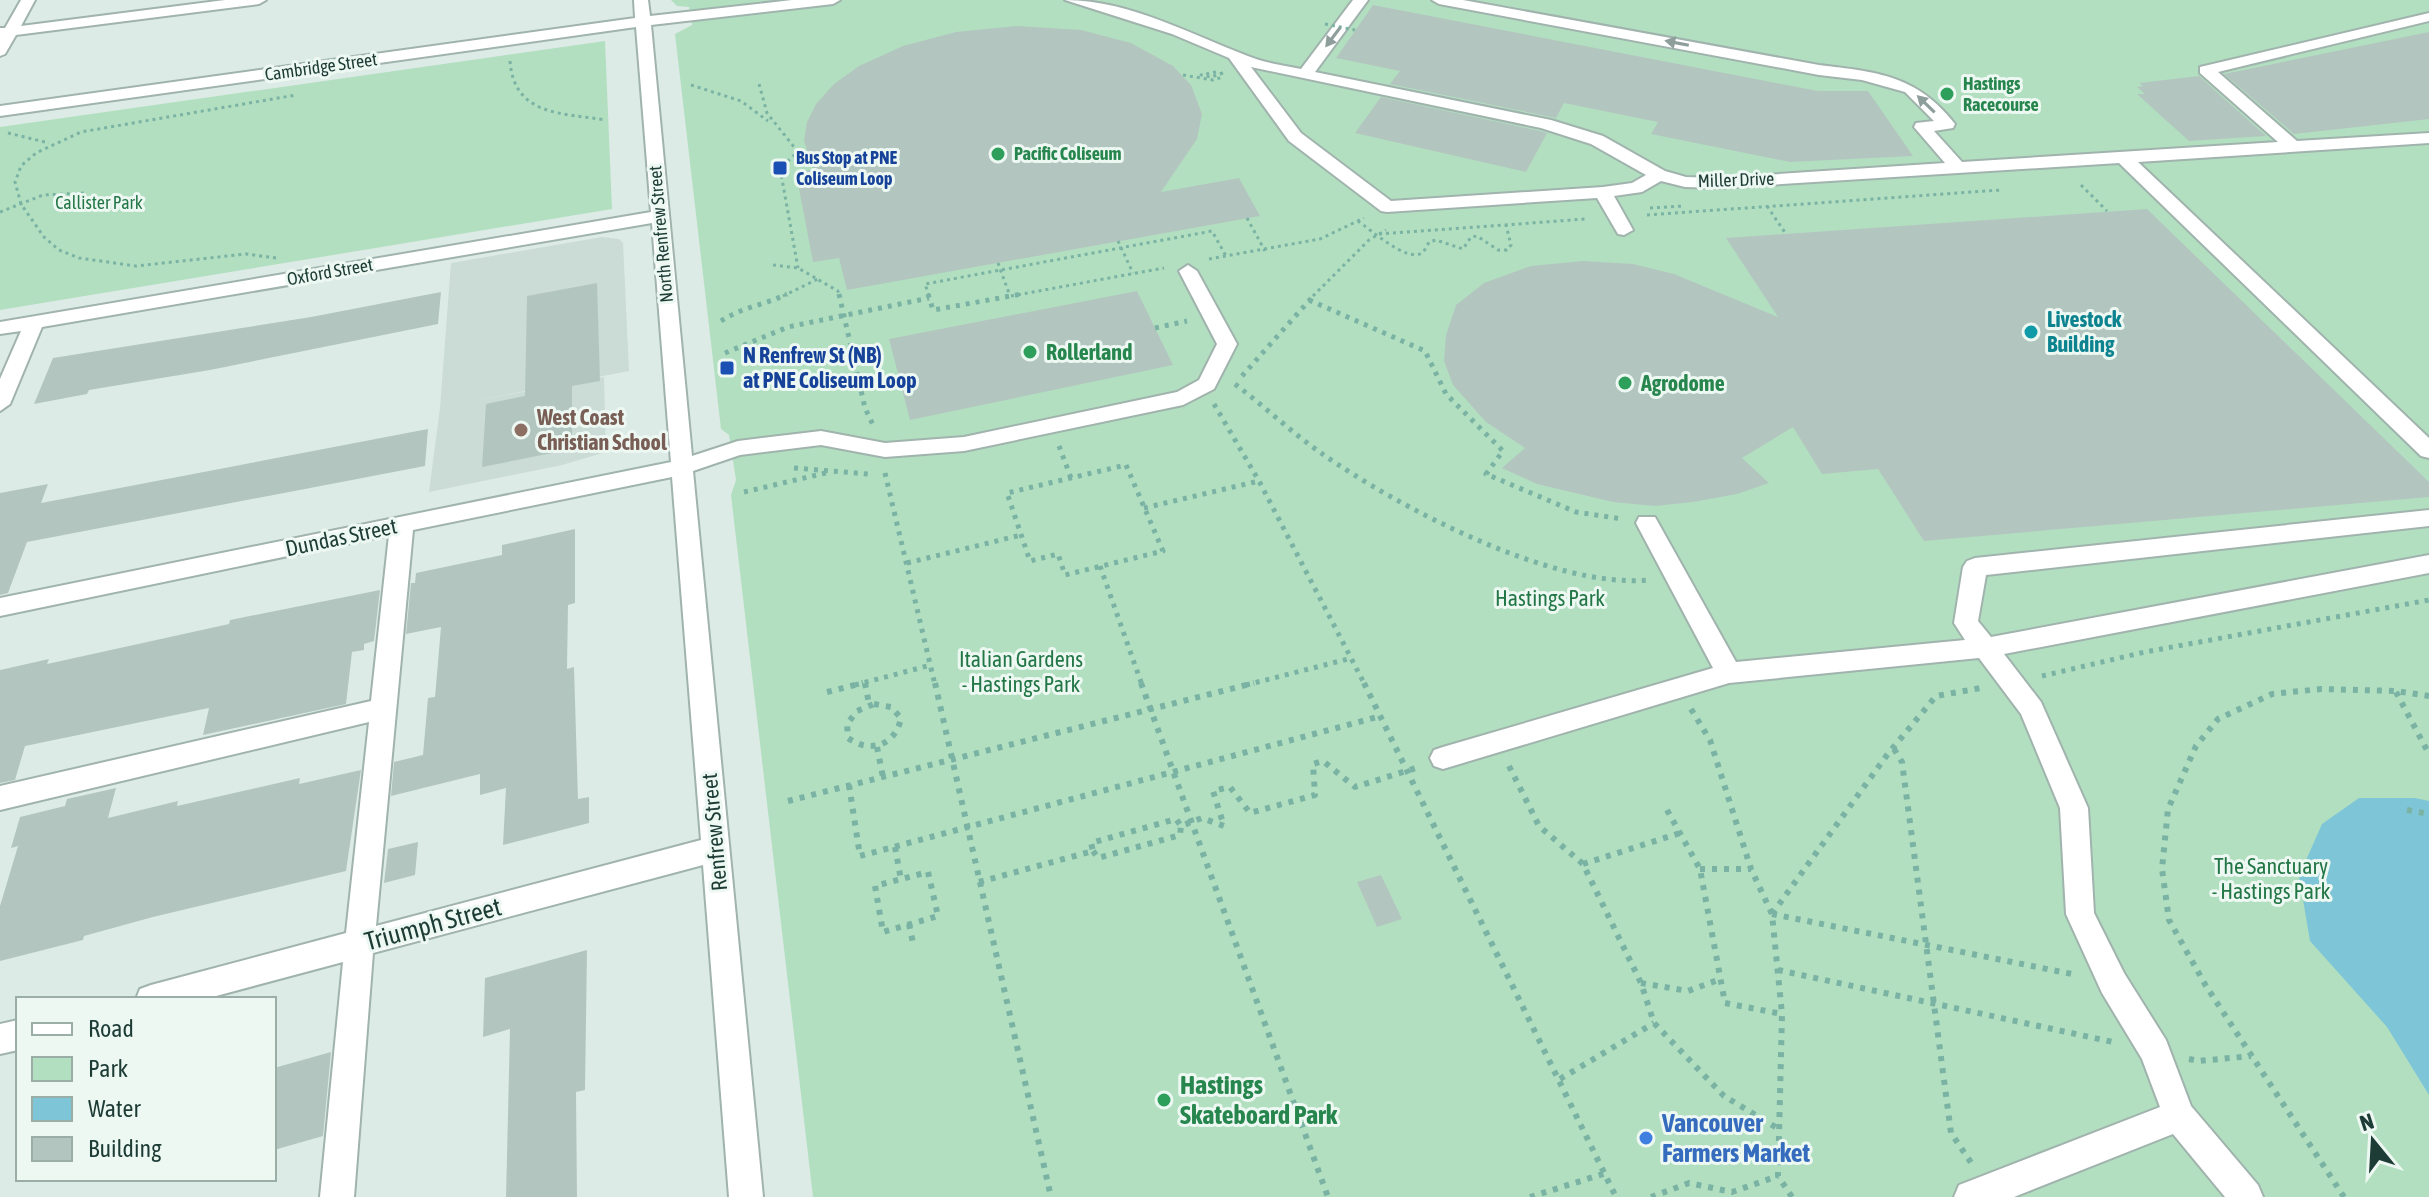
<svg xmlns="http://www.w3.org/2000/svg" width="2429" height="1197" font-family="'Asap Condensed',sans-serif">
  <rect width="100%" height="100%" fill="#ddebe6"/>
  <polygon fill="#cbdbd5" points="602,237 619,239 623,243 629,371 447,406 604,377 606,452 562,465 429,492 440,408 451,263"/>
  <g fill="#b3dfc1">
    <polygon points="671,0 2429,0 2429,1197 813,1197 731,495 736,480 729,435 721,429 675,34 692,25 689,7 677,6"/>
    <polygon points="605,41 612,209 0,310 0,127"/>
  </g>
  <polygon fill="#7ec6d7" points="2359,798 2415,798 2429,801 2429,1095 2387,1027 2310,941 2299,876 2322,824"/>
  <g fill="#b2c6bf">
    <polygon points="1373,5 1818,91 1868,91 1913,156 1790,162 1651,134 1658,122 1564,103 1556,118 1390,84 1400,71 1336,58"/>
    <polygon points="1017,26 1081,30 1131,43 1173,66 1191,85 1202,114 1197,139 1161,192 1239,178 1260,216 847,290 839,258 813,262 796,173 813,169 804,141 807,122 816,104 834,84 859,66 903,46 956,32"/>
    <polygon points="2429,32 2429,119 2294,134 2224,74"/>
    <polygon points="2199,76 2266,136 2189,141 2137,94 2145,94 2137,87 2143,86 2139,83"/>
    <polygon points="1381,97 1540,131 1547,133 1526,172 1355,133"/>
    <polygon points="2147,209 2429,482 2429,497 1924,541 1878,469 1822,474 1793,427 1742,458 1769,483 1737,494 1693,502 1655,506 1613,502 1537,484 1502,468 1525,448 1486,422 1453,385 1444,361 1446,335 1456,305 1484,283 1531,266 1583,261 1633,264 1674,274 1778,317 1726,238"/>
    <polygon points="597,283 600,381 572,386 572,449 482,467 486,404 525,396 527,296"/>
    <polygon points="1137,291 1173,365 910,420 889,339"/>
    <polygon points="441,292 438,324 210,370 89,390 87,394 34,404 53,358 311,317"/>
    <polygon points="428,429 425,466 27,542 8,593 0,595 0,493 48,484 41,503"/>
    <polygon points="575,529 575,603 568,605 567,669 574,667 578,799 589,797 589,823 503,845 506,788 480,795 480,774 391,796 394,762 423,755 428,698 435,697 441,627 406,634 411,583 415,583 416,573 502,555 502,545"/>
    <polygon points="380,590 374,641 364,644 364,650 352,652 346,704 203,735 209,708 25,746 15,780 0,783 0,670 49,659 47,664 229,624 230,620"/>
    <polygon points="361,770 346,871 153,917 84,936 83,940 0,961 0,906 18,846 11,848 20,817 65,806 67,799 116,788 108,818 178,801 177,806 300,778 299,784"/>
    <polygon points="418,842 415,875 384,883 388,849"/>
    <polygon points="1381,875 1402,919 1377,927 1357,882"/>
    <polygon points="587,950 585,1090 576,1092 577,1197 506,1197 510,1029 483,1037 485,978"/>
    <polygon points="331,1052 323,1136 274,1150 274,1068"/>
  </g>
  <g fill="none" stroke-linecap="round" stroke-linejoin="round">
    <defs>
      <g id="minor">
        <polygon points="21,0 35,0 21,26 225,0 266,0 259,4 16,35 5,54 0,56 0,28 5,28"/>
        <path d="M634 0H648L650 16 792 0H840L833 4 651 25 692 456 738 441 821 431 885 443 964 437 1177 392 1199 380 1217 344 1179 271 1188 265 1197 271 1237 344 1214 389 1183 405 964 451 885 457 821 445 740 455 693 471 763 1197H729L703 865 373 953 354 1197H320L343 962 205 999H136L140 989 151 985 346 933 369 722 0 810V786L371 701 389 535 0 616V598L671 462 652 223 42 327 10 404 0 411V379L21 331 0 334V322L651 212 636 27 0 116V106L635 18ZM672 477 701 840 376 926 413 530Z"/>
        <path d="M1065 0C1133 0 1196 38 1259 60 1272 64 1287 66 1301 69L1353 0H1368L1315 72 1551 120 1603 136 1665 171 1686 177 1718 178 1945 163 1914 127 1916 123 1934 121 1905 92 1862 80 1819 75 1439 4 1432 0H1463L1819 65C1877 72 1917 75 1955 124L1953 128 1934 131 1962 162 2278 142 2200 73V67L2429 13V21L2218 72 2297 141 2429 133V143L2138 162 2429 438V458L2421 456 2119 163 1718 188 1685 187 1661 181 1642 192 1614 196 1633 230 1624 235 1618 234 1597 198 1387 212 1381 211 1289 141 1229 58 1172 34ZM1251 67 1541 128 1591 144 1646 175 1632 183 1603 187 1391 201 1301 133Z"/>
        <polygon points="2429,510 2429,526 1986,575 1978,621 1991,637 2429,555 2429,573 2004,654 2041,702 2088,808 2094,913 2124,973 2166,1040 2191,1106 2258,1185 2263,1197 2225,1197 2173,1134 2014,1197 1954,1197 1959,1185 2160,1107 2142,1059 2102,993 2066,914 2060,808 2021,714 1979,658 1729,683 1443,769 1434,766 1430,758 1434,750 1443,747 1713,668 1636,523 1639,517 1655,517 1736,662 1965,640 1954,623 1963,567 1967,561 1975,558"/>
        <polygon points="18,1020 18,1050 0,1054 0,1024"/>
      </g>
    </defs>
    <use href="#minor" stroke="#a0b3ad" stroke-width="4"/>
    <g stroke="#7ab3a3" stroke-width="3" stroke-dasharray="3 4" stroke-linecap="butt">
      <path d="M510 61C514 116 562 113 606 120"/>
      <polyline points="1216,72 1201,75 1211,77 1223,73"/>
      <polyline points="1183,75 1213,80 1223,77"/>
      <polyline points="759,84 767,113 798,152 780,168 798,268"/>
      <polyline points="691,85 741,101 768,121"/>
      <polyline points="8,133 49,143"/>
      <polyline points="2081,185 2107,211"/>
      <polyline points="1767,206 1786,234"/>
      <polyline points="1650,208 1684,206"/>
      <polyline points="0,212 43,195 85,193"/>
      <polyline points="1647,215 2001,190"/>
      <polyline points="1247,218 1265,251"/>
      <path d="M1358 221C1370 229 1407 263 1422 253 1424 252 1428 244 1429 242L1436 240 1463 249 1471 237 1477 236 1498 250H1507L1511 245 1506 225"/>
      <polyline points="1379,234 1586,219"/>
      <polyline points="1118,241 1133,273"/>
      <polyline points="276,258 246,254 136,266 79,258 59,250 44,237 21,204 15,182 21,166 36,153 81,132 296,95"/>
      <polyline points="1209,259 1320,239 1364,218"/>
      <polyline points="998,263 1010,296"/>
      <polyline points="773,265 798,268 838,291 839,296"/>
      <polyline points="783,296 818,279"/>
      <polyline points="929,296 925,284 1212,231 1226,256"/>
      <polyline points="1011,296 1164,268"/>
      <polyline points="1313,296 1369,240 1386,230"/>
    </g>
    <g stroke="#7ab3a3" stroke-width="5" stroke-dasharray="4 6" stroke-linecap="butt">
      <polyline points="839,294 865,408 873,425"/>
      <polyline points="928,294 933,310 1022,294"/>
      <polyline points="1309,300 1425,351 1446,394 1503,451 1486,474 1576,512 1622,519"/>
      <path d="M721 321C742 307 765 305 787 294"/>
      <polyline points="1155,328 1187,321"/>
      <polyline points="725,353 788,327 929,298"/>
      <polyline points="1242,376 1315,294"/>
      <path d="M1235 384C1264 406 1291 432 1321 453 1398 507 1553 589 1648 580"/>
      <polyline points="1214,404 1259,481 1365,685"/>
      <polyline points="1059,446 1071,478"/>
      <polygon points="1126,465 1163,551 1065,575 1058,554 1030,561 1007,493"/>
      <polyline points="794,468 868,474"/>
      <polyline points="885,473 935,685"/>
      <polyline points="744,492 830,472"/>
      <polyline points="1144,508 1259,481"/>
      <polyline points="907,563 1021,535"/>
      <polyline points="1100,566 1142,685"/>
      <polyline points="2042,676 2145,652 2429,600"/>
      <polyline points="855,685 931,665"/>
      <polyline points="1246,685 1352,658"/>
    </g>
    <g stroke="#7ab3a3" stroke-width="6" stroke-dasharray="5 7" stroke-linecap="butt">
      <polyline points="865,683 869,704"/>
      <polyline points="935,683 1051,1197"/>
      <polyline points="1141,683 1328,1197"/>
      <polyline points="1364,683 1616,1197"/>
      <polyline points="827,692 863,683"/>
      <polyline points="2396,692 2429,754"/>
      <path d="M874 704 891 707 901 718C896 745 870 754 848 738L847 724 857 711Z"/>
      <polyline points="1691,709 1710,740 1751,869 1772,914 1782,1014 1778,1176 1792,1197"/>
      <polyline points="877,747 883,777"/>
      <polyline points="1894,749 1902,762 1951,1133 1972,1164"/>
      <polyline points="1509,766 1539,826 1583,864 1641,983 1654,1023 1724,1096 1777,1128"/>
      <polyline points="849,785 860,856 1381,716"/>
      <polyline points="788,801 1254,683"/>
      <polyline points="1667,810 1700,869 1725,1003 1782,1014"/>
      <polyline points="2407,810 2429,814"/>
      <polyline points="895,847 901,880"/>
      <polyline points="1093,851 1098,858 1180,835 1181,826"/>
      <polyline points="1583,864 1680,833"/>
      <polyline points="1700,869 1751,869"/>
      <polygon points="928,872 938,916 883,932 875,886"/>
      <polyline points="979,882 1093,851 1091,843 1176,819 1181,826 1202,818 1224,826 1213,791 1230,787 1250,813 1315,795 1313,764 1323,761 1355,787 1416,768"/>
      <polyline points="1772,914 1887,755 1936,696 1981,688"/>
      <polyline points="1772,914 2077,975"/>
      <polyline points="909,924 913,943"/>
      <polyline points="1778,970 2113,1042"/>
      <polyline points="1641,983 1688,991 1718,980"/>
      <polyline points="2189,1059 2199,1061 2251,1056"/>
      <polyline points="1560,1079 1654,1023"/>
      <polyline points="1530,1197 1606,1173"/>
      <polyline points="1651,1197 1689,1183 1732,1192 1778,1176"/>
      <polyline points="2344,1197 2206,986 2169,920 2162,869 2168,809 2196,746 2218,719 2272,694 2321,689 2396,691 2429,696"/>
    </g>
    <use href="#minor" fill="#fff" fill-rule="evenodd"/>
    <g stroke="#7ab3a3" stroke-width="3" stroke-dasharray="3 4" stroke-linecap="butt">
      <polyline points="1325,24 1355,30"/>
      <polyline points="1221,72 1223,77"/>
    </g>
  </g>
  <defs><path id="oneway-solid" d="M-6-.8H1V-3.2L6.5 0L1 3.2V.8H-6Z" transform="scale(2)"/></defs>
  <g fill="#8e9e9a">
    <use href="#oneway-solid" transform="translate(1333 37) rotate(127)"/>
    <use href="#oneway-solid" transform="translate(1677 43) rotate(-169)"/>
    <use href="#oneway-solid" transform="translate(1926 104) rotate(-136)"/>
  </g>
  <g fill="#2e9e5b" stroke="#eef8f3" stroke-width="3">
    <circle cx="1947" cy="94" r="8"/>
    <circle cx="998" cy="154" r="8"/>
    <circle cx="1030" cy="352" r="8"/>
    <circle cx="1625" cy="383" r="8"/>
    <circle cx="1164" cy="1100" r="8"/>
  </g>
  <g fill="#1a4fb4" stroke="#eef8f3" stroke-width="3">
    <rect x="772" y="160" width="16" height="16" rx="4"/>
    <rect x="719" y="360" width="16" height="16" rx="4"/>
  </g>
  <circle fill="#0f9aa8" stroke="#eef8f3" stroke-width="3" cx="2031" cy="332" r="8"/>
  <circle fill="#8d6e63" stroke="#eef8f3" stroke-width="3" cx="521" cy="430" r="8"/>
  <circle fill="#3f7fe0" stroke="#eef8f3" stroke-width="3" cx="1646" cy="1138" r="8"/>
  <g text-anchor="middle" stroke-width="6" stroke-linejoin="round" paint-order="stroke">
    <g font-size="18" fill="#1d3c35" stroke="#eef8f3">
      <text transform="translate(321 67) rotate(-8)" y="6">Cambridge Street</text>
      <text transform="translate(1736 180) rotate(-2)" y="6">Miller Drive</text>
      <text transform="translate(661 234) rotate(-95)" y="6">North Renfrew Street</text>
      <text transform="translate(330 272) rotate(-10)" y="6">Oxford Street</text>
    </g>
    <g font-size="18" font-weight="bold" fill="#27864d" stroke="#eef8f3" text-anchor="start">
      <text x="1963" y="90">Hastings<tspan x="1963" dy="21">Racecourse</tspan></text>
      <text x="1014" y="160">Pacific Coliseum</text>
    </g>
    <g font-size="18" font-weight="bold" fill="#164399" stroke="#eef8f3" text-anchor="start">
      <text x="796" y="164">Bus Stop at PNE<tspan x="796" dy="21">Coliseum Loop</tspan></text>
    </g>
    <g font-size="18" fill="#237747" stroke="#eef8f3">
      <text x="99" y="209">Callister Park</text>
    </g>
    <g font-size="22" font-weight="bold" fill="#0d838f" stroke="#eef8f3" text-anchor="start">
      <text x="2047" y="327">Livestock<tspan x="2047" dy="25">Building</tspan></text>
    </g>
    <g font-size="22" font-weight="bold" fill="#27864d" stroke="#eef8f3" text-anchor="start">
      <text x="1046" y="360">Rollerland</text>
      <text x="1641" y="391">Agrodome</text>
    </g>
    <g font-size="22" font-weight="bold" fill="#164399" stroke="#eef8f3" text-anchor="start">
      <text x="743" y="363">N Renfrew St (NB)<tspan x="743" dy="25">at PNE Coliseum Loop</tspan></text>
    </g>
    <g font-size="22" font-weight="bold" fill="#785e54" stroke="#eef8f3" text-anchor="start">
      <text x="537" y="425">West Coast<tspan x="537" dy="25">Christian School</tspan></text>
    </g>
    <g font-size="22" fill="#1d3c35" stroke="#eef8f3">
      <text transform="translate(341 537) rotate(-12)" y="8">Dundas Street</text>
      <text transform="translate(714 832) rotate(-95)" y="8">Renfrew Street</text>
    </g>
    <g font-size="22" fill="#237747" stroke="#eef8f3">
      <text x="1550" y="606">Hastings Park</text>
      <text x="1021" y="667">Italian Gardens<tspan x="1021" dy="25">- Hastings Park</tspan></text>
      <text x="2271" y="874">The Sanctuary<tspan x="2271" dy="25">- Hastings Park</tspan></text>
    </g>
    <g font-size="26" fill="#1d3c35" stroke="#eef8f3">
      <text transform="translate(433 924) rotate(-15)" y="9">Triumph Street</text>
    </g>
    <g font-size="26" font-weight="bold" fill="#27864d" stroke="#eef8f3" text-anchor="start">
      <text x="1180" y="1094">Hastings<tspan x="1180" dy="30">Skateboard Park</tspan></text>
    </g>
    <g font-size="26" font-weight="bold" fill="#366cbe" stroke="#eef8f3" text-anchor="start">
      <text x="1662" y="1132">Vancouver<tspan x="1662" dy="30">Farmers Market</tspan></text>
    </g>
  </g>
  <rect x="16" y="997" width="260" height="184" fill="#eef8f3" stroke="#9aada7" stroke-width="2"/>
  <rect x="32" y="1023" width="40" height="12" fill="#ffffff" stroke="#9aada7" stroke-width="2"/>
  <text x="88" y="1037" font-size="24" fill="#1d3c35">Road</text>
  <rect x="32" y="1057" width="40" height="24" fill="#b3dfc1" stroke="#9aada7" stroke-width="2"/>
  <text x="88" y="1077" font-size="24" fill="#1d3c35">Park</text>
  <rect x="32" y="1097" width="40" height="24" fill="#7ec6d7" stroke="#9aada7" stroke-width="2"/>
  <text x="88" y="1117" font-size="24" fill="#1d3c35">Water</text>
  <rect x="32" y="1137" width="40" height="24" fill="#b2c6bf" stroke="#9aada7" stroke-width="2"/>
  <text x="88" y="1157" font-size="24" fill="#1d3c35">Building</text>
  <g transform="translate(2373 1141) rotate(342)" stroke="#eef8f3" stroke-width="6" paint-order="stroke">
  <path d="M0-6L14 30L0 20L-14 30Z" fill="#1d3c35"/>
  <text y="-12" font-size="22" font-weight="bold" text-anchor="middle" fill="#1d3c35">N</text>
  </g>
</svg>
